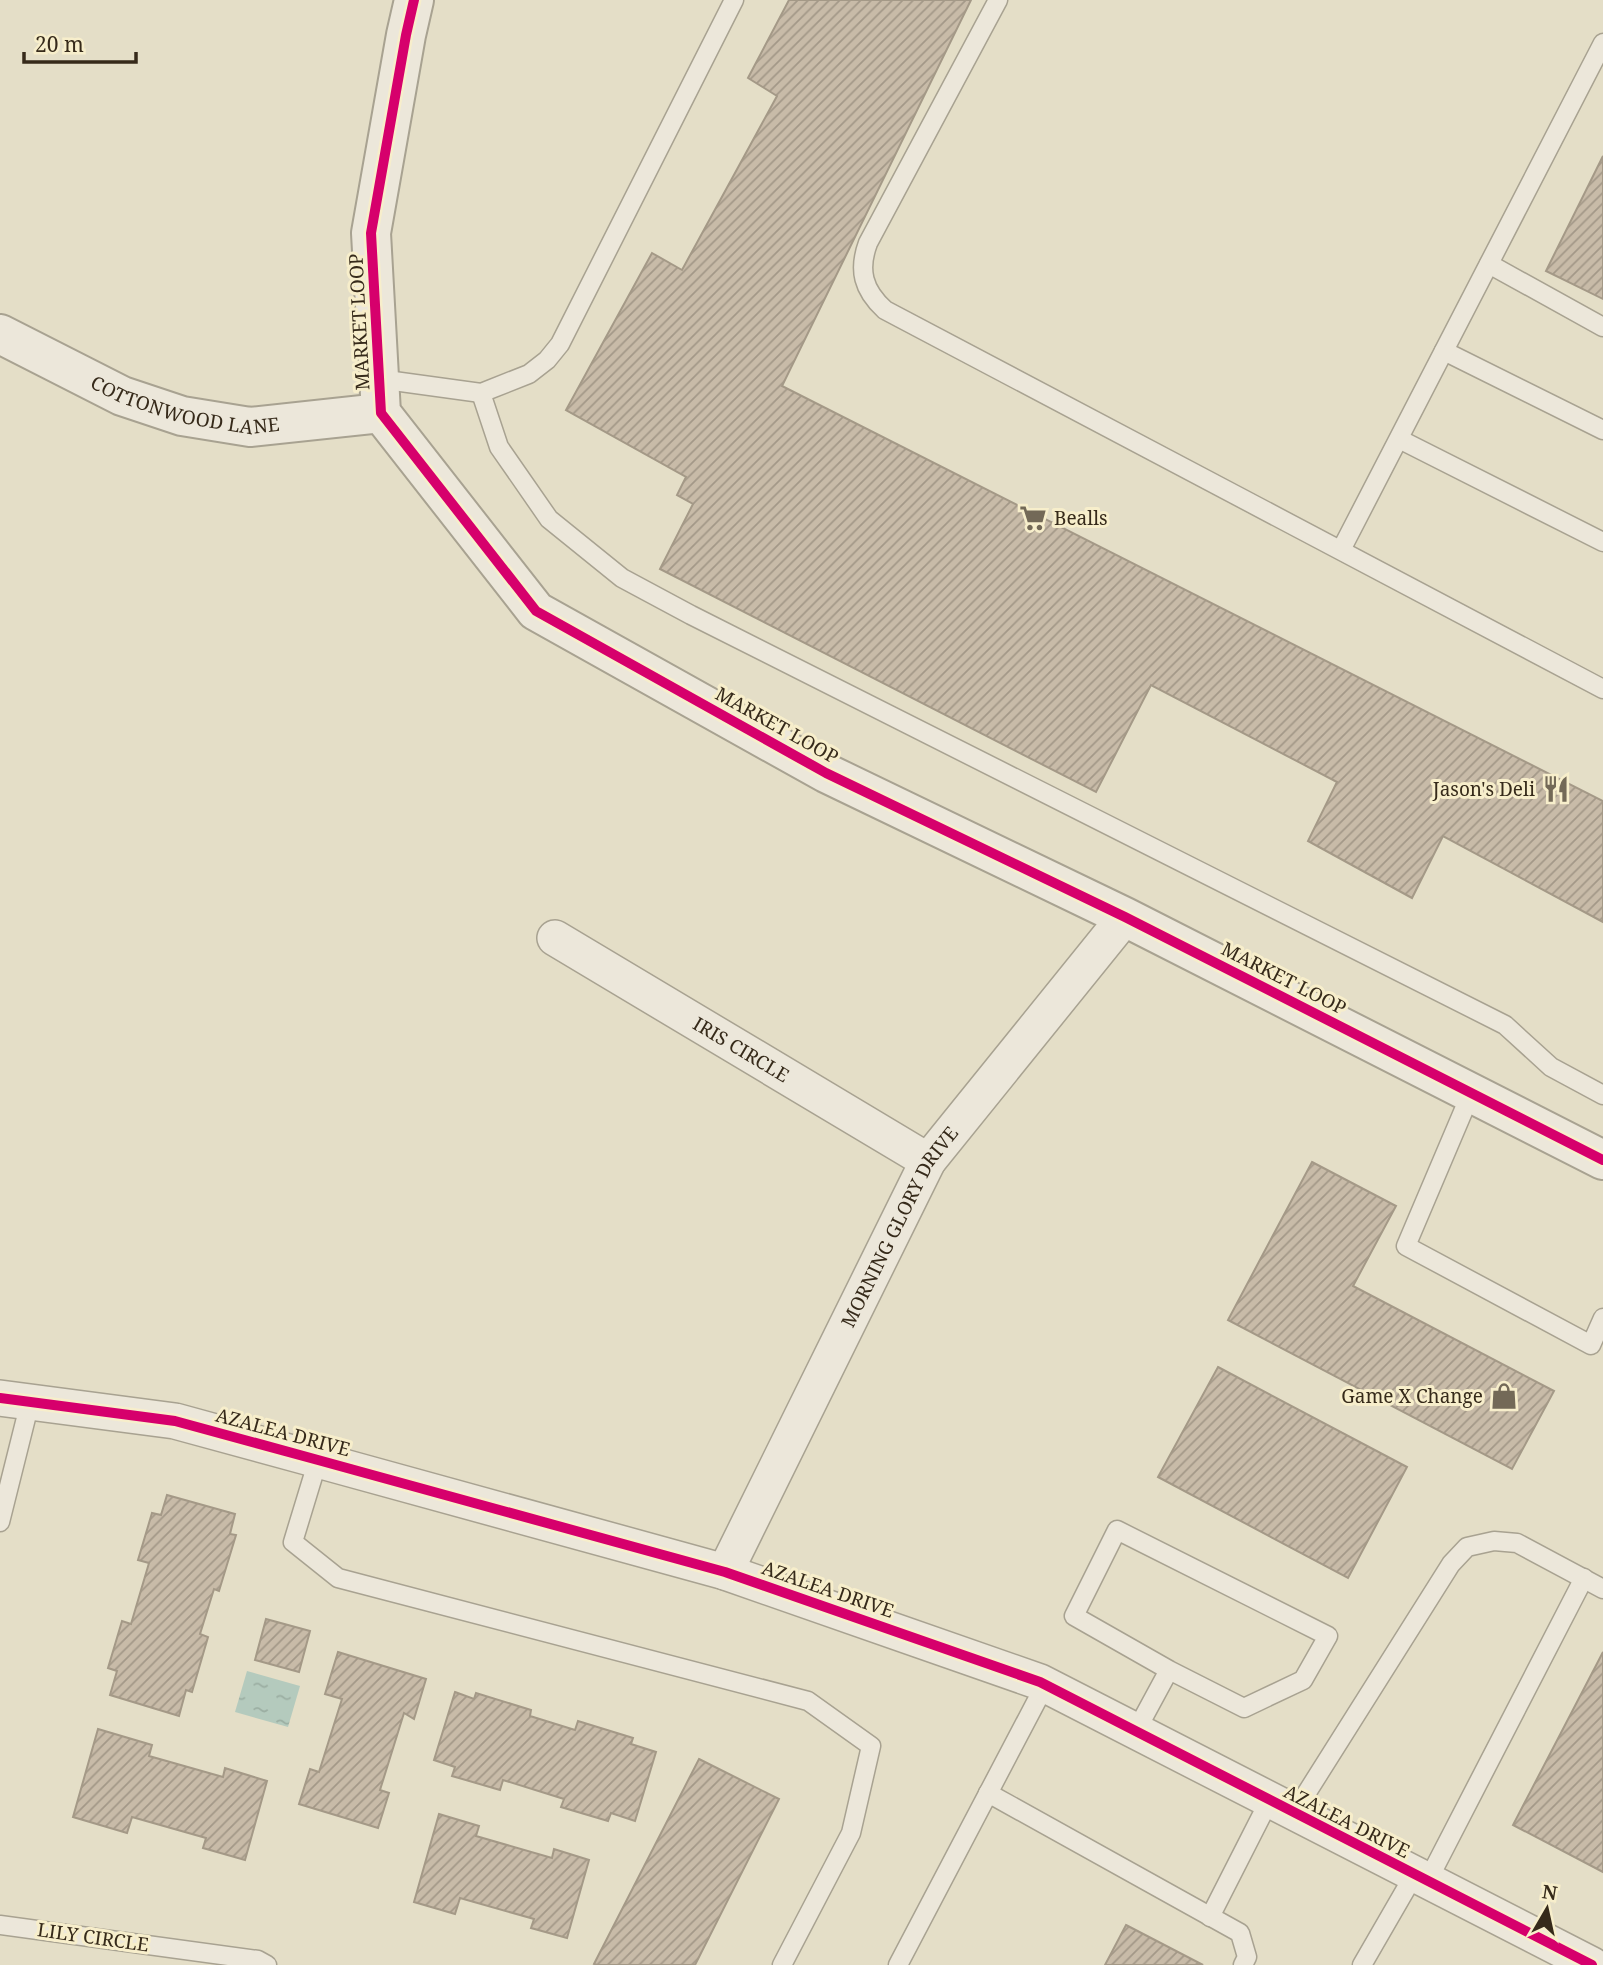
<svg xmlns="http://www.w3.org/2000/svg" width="1603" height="1965" font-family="'Noto Serif',serif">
  <defs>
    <pattern id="water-ripples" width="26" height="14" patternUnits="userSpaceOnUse" patternTransform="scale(1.75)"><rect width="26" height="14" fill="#b4cabd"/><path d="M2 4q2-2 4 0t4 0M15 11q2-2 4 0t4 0" fill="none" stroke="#9baea2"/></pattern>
    <pattern id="building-hatch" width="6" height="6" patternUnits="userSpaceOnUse" patternTransform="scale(1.75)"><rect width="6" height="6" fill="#c8bba8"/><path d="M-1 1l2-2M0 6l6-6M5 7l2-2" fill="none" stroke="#a39888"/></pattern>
  </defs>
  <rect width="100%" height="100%" fill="#e4dec7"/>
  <polygon fill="url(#water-ripples)" points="247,1671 300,1686 288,1727 235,1712"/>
  <g fill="url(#building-hatch)" stroke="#a49987" stroke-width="2">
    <polygon points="789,0 971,0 782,386 1603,801 1603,922 1443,836 1412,898 1308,841 1337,782 1151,685 1096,792 660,569 693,504 677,495 686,477 566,410 652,253 682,270 777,96 748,78"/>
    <polygon points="1603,156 1603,299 1546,271"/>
    <polygon points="1312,1162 1396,1206 1353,1286 1554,1391 1512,1469 1228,1320"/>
    <polygon points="1218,1367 1407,1467 1348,1578 1158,1477"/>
    <polygon points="167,1495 235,1514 230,1534 236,1535 219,1591 214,1589 200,1634 208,1637 192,1692 186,1690 179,1716 110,1695 117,1671 108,1668 122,1621 131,1624 149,1563 138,1560 152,1513 161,1515"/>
    <polygon points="266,1619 310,1631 299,1672 255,1660"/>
    <polygon points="338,1652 426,1679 414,1719 404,1713 380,1790 389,1793 378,1828 299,1804 310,1769 319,1772 342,1699 325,1694"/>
    <polygon points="1603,1652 1603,1872 1513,1825"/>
    <polygon points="455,1692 474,1699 476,1693 531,1710 530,1716 575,1730 578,1721 633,1738 631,1744 656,1752 635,1821 611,1813 608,1821 561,1807 564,1799 503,1780 500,1790 452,1776 455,1767 434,1760"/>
    <polygon points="98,1729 152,1745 149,1756 223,1777 225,1768 267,1781 245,1860 203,1848 206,1838 132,1817 127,1833 73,1817"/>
    <polygon points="699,1759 779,1799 695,1965 597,1965 594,1964"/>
    <polygon points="439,1814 479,1826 476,1836 552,1858 554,1849 589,1860 567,1938 531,1928 534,1919 460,1898 455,1914 414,1902"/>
    <polygon points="1126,1925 1203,1965 1105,1965"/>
  </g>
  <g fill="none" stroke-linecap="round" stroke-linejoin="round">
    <defs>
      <g id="service">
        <path d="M998 0 868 243C858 270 863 290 885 310L1603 689"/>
        <polyline points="1489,264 1603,327"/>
        <polyline points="1444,351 1603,430"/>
        <polyline points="379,379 481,393 529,374 547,360 560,344 734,0"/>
        <polyline points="481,393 499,447 549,519 622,578 691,615 1505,1025 1551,1067 1603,1095"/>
        <polyline points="1399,439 1603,542"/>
        <polyline points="1341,550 1603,43"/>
        <polyline points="1471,1093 1406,1246 1591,1345 1603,1318"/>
        <polyline points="318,1460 293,1542 338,1578 808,1701 871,1746 851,1833 782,1965"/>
        <polyline points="0,1522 30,1402"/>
        <polyline points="1136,1731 1169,1670 1244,1708 1303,1680 1328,1636 1117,1530 1074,1616 1169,1670"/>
        <polyline points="988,1793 1240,1933 1247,1957 1243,1965"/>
        <polyline points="1294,1813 1451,1564 1467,1547 1494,1541 1517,1543 1603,1589"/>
        <polyline points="1427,1882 1584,1578"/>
        <polyline points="1210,1917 1269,1801"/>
        <polyline points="0,1925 258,1960 267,1965"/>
        <polyline points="898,1965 1045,1685"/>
        <polyline points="1362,1965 1414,1875"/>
      </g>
      <g id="minor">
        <path id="s1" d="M555 938 928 1161"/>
        <polyline points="0,1398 175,1421 318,1460 725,1572 1040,1682 1592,1965"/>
        <path id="s2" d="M725 1572 928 1161 1125 917"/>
      </g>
      <g id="tertiary">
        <polyline points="414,0 406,35 371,233 381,413 536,611 826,773 1125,917 1603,1160"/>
        <path id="s3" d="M0 334 122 396 182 416 250 427 381 413"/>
      </g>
    </defs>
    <use href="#service" stroke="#a8a291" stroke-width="21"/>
    <use href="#minor" stroke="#a8a291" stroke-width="38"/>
    <use href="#tertiary" stroke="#a8a291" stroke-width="42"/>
    <use href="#service" stroke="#ece7da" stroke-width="18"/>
    <use href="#minor" stroke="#ece7da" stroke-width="35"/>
    <use href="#tertiary" stroke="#ece7da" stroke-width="38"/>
    <defs>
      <g id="cycleway">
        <polyline points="414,0 406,35 371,233 381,413 536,611 826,773 1125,917 1603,1160"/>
        <polyline points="0,1398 175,1421 318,1460 725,1572 1040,1682 1592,1965"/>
      </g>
    </defs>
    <use href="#cycleway" stroke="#f7eecb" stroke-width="15"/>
    <use href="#cycleway" stroke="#d6006c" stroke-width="10"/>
  </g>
  <defs>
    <symbol id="supermarket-bare" viewBox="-9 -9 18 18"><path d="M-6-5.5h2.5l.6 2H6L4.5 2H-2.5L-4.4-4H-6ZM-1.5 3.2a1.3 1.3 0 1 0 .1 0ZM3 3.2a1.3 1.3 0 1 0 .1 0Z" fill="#736957" stroke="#f7eecb" stroke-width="2.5" paint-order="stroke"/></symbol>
    <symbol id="restaurant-bare" viewBox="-9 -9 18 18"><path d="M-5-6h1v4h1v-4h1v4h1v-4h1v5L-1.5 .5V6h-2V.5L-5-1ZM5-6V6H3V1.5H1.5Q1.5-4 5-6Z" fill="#736957" stroke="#f7eecb" stroke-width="2.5" paint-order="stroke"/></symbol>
    <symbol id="shop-bare" viewBox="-9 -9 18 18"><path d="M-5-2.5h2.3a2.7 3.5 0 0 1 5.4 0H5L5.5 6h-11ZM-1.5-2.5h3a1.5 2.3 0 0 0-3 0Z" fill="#736957" stroke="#f7eecb" stroke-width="2.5" paint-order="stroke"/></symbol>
  </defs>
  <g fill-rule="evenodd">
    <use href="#supermarket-bare" x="1014" y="499" width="38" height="38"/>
    <use href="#restaurant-bare" x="1537" y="770" width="38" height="38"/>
    <use href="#shop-bare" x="1485" y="1377" width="38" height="38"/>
  </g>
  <g text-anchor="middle" stroke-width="6" stroke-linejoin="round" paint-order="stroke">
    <g font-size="19" fill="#362a1a" stroke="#f7eecb">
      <text transform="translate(359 322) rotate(-93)" y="7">MARKET LOOP</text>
      <text dy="7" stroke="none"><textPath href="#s3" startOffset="201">COTTONWOOD LANE</textPath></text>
      <text transform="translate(777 725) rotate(29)" y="7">MARKET LOOP</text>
      <text transform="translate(1284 978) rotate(27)" y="7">MARKET LOOP</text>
      <text dy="7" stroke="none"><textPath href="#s1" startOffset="217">IRIS CIRCLE</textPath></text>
      <text dy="7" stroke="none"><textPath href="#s2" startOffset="387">MORNING GLORY DRIVE</textPath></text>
      <text transform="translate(283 1432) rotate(15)" y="7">AZALEA DRIVE</text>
      <text transform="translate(828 1589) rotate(19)" y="7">AZALEA DRIVE</text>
      <text transform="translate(1347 1821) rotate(27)" y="7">AZALEA DRIVE</text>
      <text transform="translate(93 1937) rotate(8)" y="7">LILY CIRCLE</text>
    </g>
    <g font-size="19" fill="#362a1a" stroke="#f7eecb" text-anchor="end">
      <text x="1054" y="525" text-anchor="start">Bealls</text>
      <text x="1535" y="796">Jason's Deli</text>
      <text x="1483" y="1403">Game X Change</text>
    </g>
  </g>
  <g transform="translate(1547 1909) rotate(9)" stroke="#f7eecb" stroke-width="5" paint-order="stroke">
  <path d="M0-5L12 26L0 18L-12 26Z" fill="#362a1a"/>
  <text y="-10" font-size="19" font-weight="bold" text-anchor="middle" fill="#362a1a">N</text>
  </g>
  <path d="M24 52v10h112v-10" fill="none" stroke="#362a1a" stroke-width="3.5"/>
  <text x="35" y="52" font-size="21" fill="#362a1a" stroke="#f7eecb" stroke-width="5" paint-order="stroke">20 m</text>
</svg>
